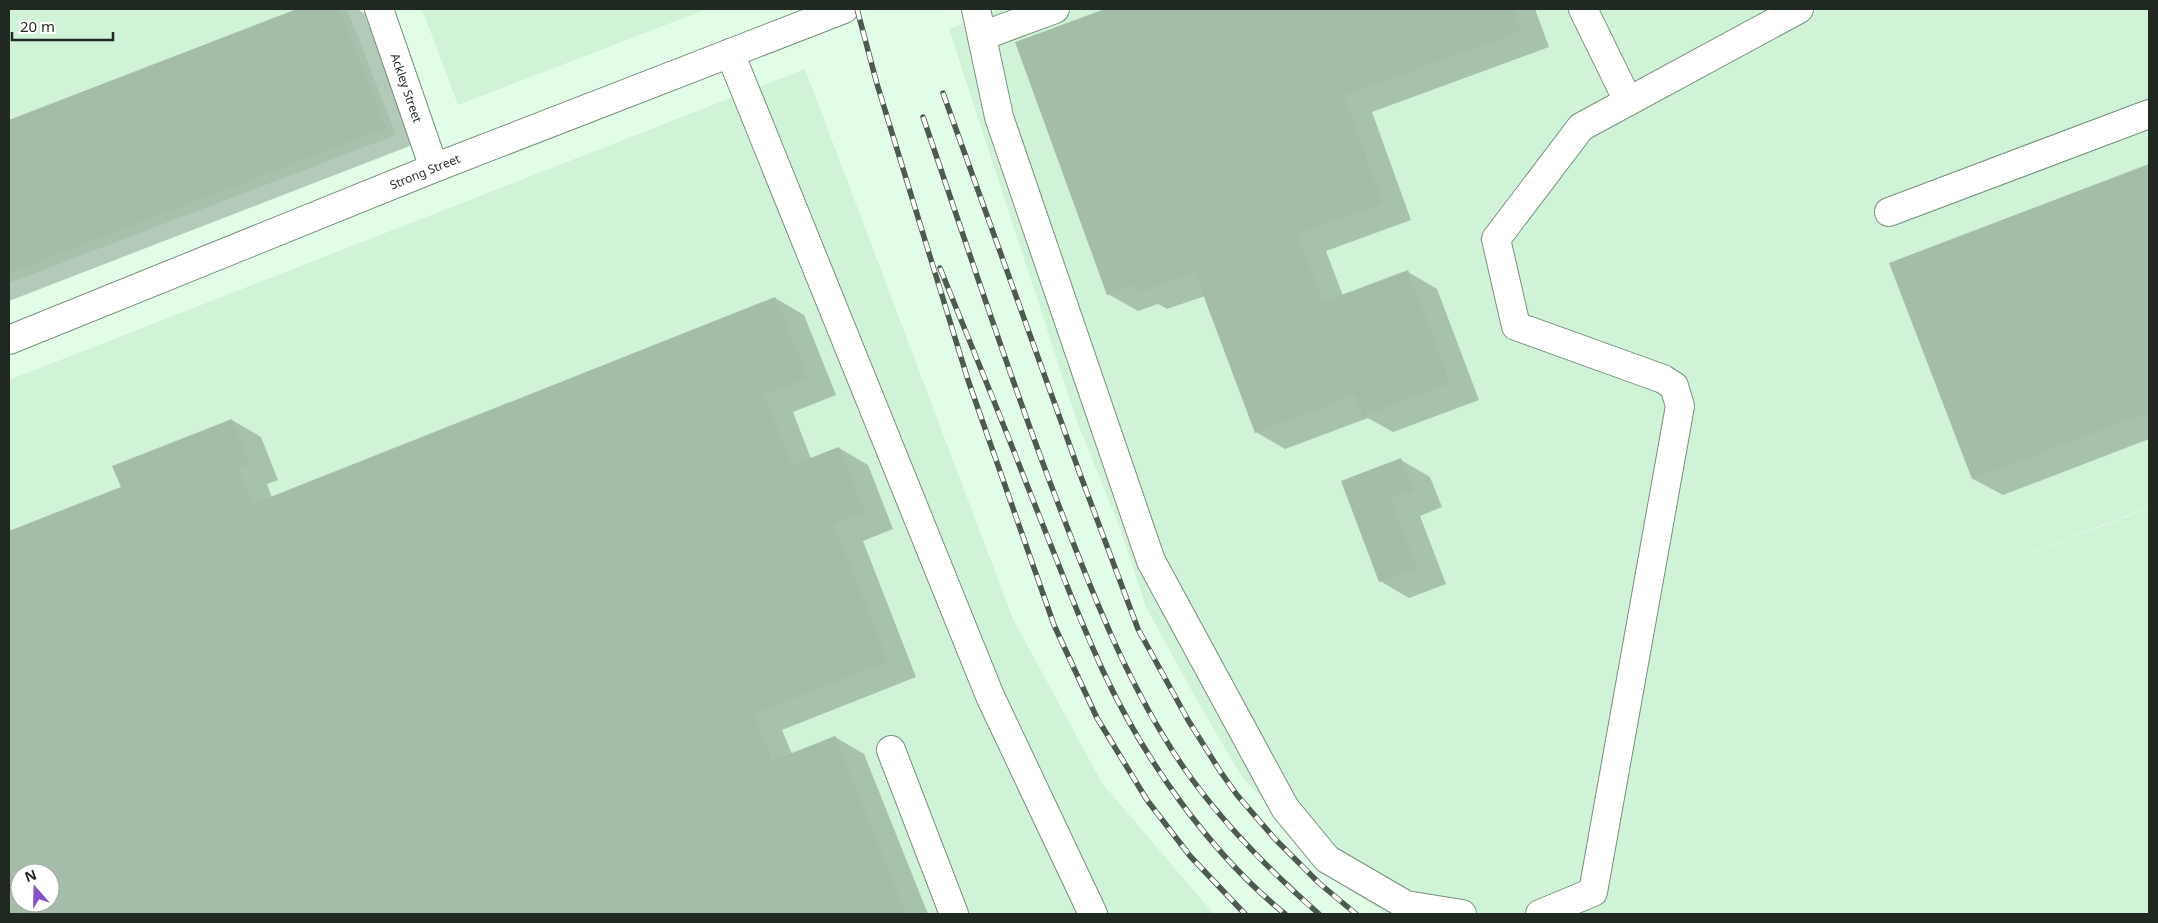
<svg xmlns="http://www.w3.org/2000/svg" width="2158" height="923" font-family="'Noto Sans',sans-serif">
  <rect width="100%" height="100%" fill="#e2fde7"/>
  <g fill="#d0f2d7" fill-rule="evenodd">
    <polygon points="9,9 347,9 396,135 9,283"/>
    <polygon points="422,9 707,9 458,105"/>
    <polygon points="1000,9 2149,9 2149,507 1815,636 2149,508 2149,914 1386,914 1350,890 1242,777 1199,704 1146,607 1120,528 1078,424 949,29"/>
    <path d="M805 69 1013 619 1102 783 1214 914H9V380ZM20 873H50V903H20Z"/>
  </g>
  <g fill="#0003" fill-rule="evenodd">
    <polygon points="300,9 357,9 364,13 415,144 9,301 9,121"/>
    <polygon points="1109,9 1535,9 1549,47 1372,112 1411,220 1326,251 1343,296 1408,272 1437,289 1479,400 1393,432 1368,418 1285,449 1256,432 1205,296 1167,309 1158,304 1138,311 1108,294 1017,43"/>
    <polygon points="2149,165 2149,439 2003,495 1973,479 1891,264"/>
    <path d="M775 298 804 315 836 395 793 412 811 459 839 448 868 465 893 529 863 541 916 677 782 730 792 754 835 737 864 754 928 914H9V532L122 487 232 420 261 437 278 480 267 484 272 498ZM20 873H50V903H20Z"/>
    <polygon points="1401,460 1430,477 1442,507 1420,516 1446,584 1409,598 1380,581 1343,481"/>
  </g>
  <g fill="#a3bda9" fill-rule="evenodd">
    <polygon points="297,9 340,9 386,128 9,273 9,120"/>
    <polygon points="1105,9 1513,9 1521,31 1344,96 1383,203 1297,234 1323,302 1408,270 1450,383 1363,416 1355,395 1255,433 1195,273 1137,293 1134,285 1107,295 1015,42"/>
    <polygon points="2149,164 2149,412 1972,479 1889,263"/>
    <path d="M775 297 808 378 764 395 792 465 839 447 865 512 834 524 888 661 754 714 772 761 835 736 906 914H9V531L121 487 112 466 232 419 249 463 238 468 253 504ZM20 873H50V903H20Z"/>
    <polygon points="1401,458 1413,490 1391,499 1417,568 1379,582 1341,481"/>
  </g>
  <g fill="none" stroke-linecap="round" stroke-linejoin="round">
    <defs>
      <g id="minor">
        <polyline points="379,9 434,168"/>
        <polyline points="976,9 999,117 1151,561 1285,808 1327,859 1406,905 1462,914"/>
        <polyline points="1583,9 1628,101"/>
        <polyline points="982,36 1055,9"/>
        <polyline points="730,53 990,696 1093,914"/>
        <polyline points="1889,212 2149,114"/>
        <polyline points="9,340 434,168 844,9"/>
        <polyline points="891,750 954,914"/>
        <polyline points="1540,914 1593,892 1680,406 1674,386 1663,379 1516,326 1496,239 1581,127 1799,9"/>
      </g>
    </defs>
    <use href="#minor" stroke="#77907d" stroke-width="30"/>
    <use href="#minor" stroke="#fff" stroke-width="28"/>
    <defs>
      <g id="rail">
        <polyline points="857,9 877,84 968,380 1054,625 1097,718 1147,800 1190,856 1245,914"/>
        <polyline points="943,93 1080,474 1138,629 1188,720 1220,771 1237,795 1275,839 1319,883 1356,914"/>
        <path d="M923 117C969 251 1013 387 1064 519 1097 605 1131 691 1184 768 1222 823 1269 870 1319 914"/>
        <path d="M940 268C969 340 999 412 1027 485 1052 547 1075 610 1103 671 1144 759 1209 852 1285 914"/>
      </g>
    </defs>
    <use href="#rail" stroke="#4c5a4f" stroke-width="5.5"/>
    <use href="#rail" stroke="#fff" stroke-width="4" stroke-dasharray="11" stroke-linecap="butt"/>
  </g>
  <g text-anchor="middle" stroke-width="4" stroke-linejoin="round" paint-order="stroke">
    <g font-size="12" fill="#1f2921" stroke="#fff">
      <text transform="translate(406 88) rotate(71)" y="4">Ackley Street</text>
      <text transform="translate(425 172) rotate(-22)" y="4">Strong Street</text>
    </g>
  </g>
  <rect width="2158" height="923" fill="none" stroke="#1f2921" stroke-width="20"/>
  <g transform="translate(35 888) rotate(340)"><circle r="24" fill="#ffffff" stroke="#a5a9a6"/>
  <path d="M0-4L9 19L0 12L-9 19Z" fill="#8751c9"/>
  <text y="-8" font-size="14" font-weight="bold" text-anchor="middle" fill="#1f2921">N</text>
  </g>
  <path d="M12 32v8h101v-8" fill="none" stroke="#1f2921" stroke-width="2.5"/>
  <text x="20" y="32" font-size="15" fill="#1f2921" stroke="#ffffff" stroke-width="4" paint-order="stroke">20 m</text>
</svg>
